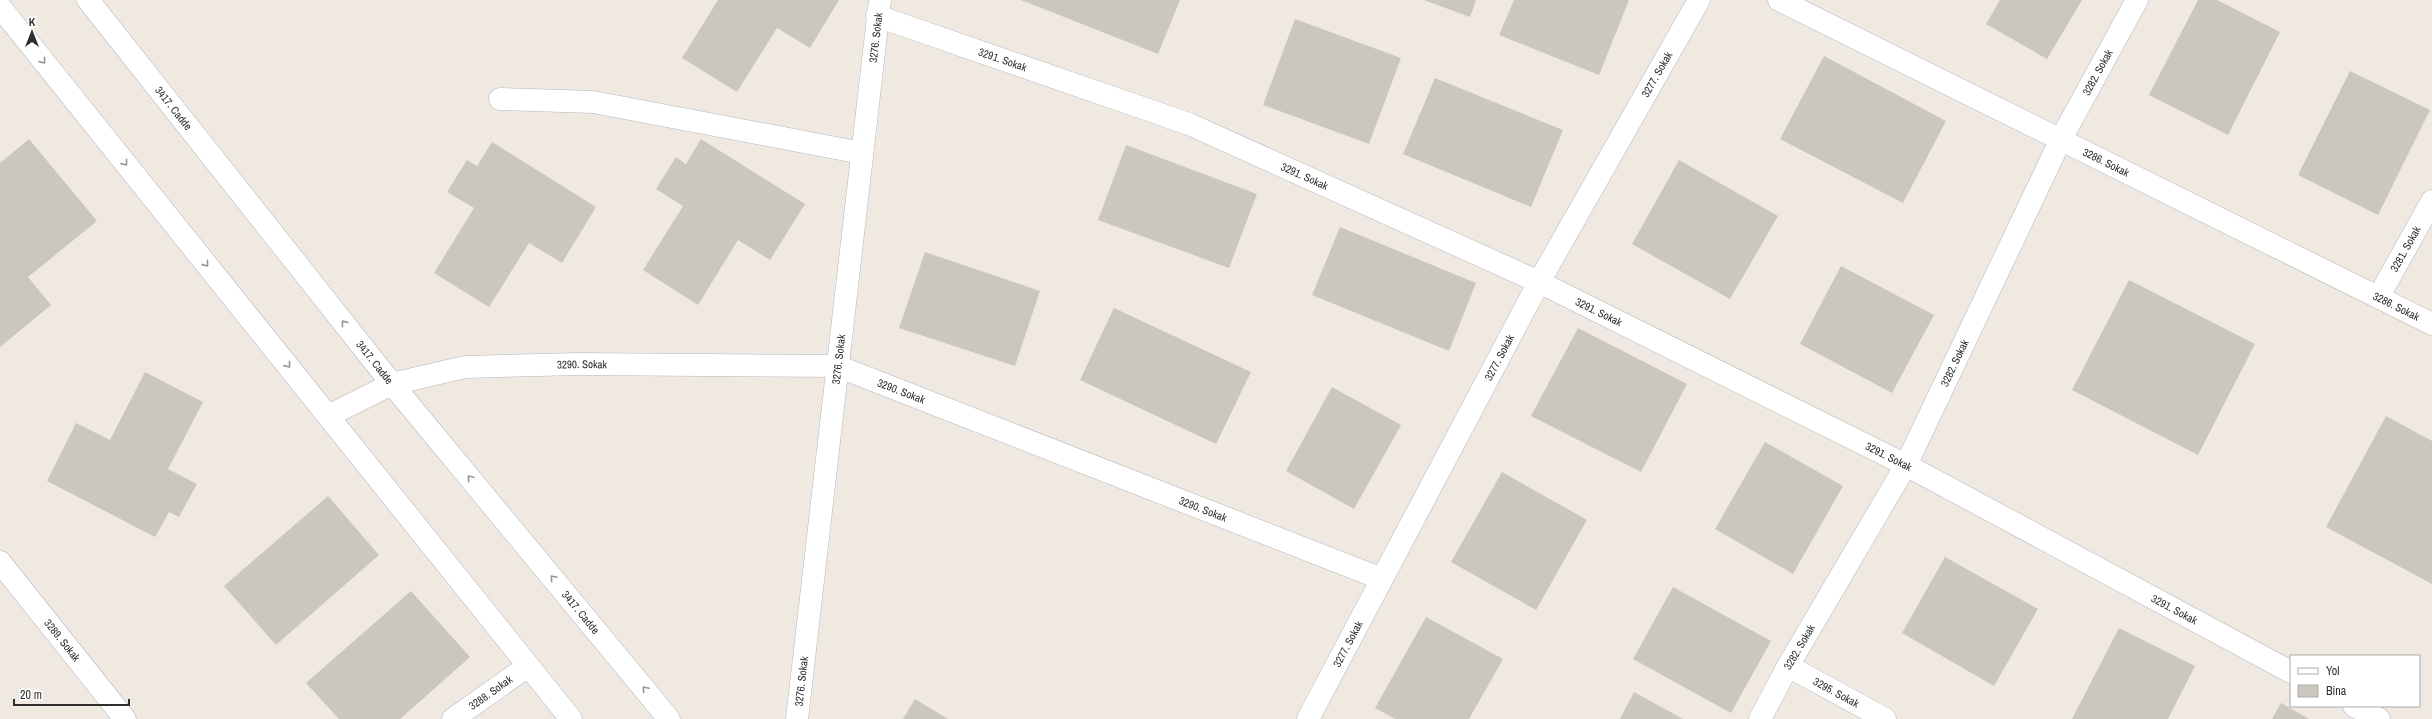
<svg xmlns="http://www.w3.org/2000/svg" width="2432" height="719" font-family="'Archivo Narrow',sans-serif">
  <rect width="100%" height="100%" fill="#efe9e1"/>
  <g fill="#cbc7bf">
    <polygon points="718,0 839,0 810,48 777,28 737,92 682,58"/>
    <polygon points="1021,0 1180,0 1158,54"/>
    <polygon points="1424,0 1476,0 1470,17"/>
    <polygon points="1514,0 1629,0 1599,75 1499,35"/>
    <polygon points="2000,0 2082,0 2047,59 1986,24"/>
    <polygon points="2198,0 2217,0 2280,32 2228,135 2149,95"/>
    <polygon points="1295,19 1401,58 1369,144 1263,105"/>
    <polygon points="1824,56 1946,121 1903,203 1780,139"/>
    <polygon points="2350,71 2430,110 2378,215 2298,175"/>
    <polygon points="1435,78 1563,130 1531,207 1403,154"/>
    <polygon points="29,139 97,221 28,277 51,305 0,347 0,163"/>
    <polygon points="701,139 805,204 770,260 738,240 698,305 643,270 683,206 656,189 676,157 686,164"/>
    <polygon points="492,142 596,207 562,263 529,243 489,307 434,273 474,208 447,192 467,160 477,166"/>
    <polygon points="1126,145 1257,194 1229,268 1098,220"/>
    <polygon points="1679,160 1778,216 1730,299 1632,244"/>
    <polygon points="1340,227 1476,283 1449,351 1312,295"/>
    <polygon points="925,252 1040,291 1015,366 899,328"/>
    <polygon points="1841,266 1934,315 1892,393 1800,344"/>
    <polygon points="2129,280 2255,344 2198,455 2072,390"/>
    <polygon points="1114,308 1251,372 1216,444 1080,380"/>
    <polygon points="1578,328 1687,384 1641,472 1531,416"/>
    <polygon points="145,372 203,402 168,469 197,484 179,517 169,512 155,537 47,481 76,423 110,440"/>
    <polygon points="1332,387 1401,425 1354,509 1286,471"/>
    <polygon points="2386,416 2432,441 2432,584 2326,527"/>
    <polygon points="1765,442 1843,486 1793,574 1715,529"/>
    <polygon points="1502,472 1587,520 1536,610 1451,562"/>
    <polygon points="328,496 379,555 276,645 224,586"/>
    <polygon points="1945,557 2038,609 1994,686 1902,633"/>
    <polygon points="1673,587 1771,641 1731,713 1633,659"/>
    <polygon points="411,591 470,657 400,719 339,719 306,683"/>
    <polygon points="1426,617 1503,659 1469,719 1395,719 1375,708"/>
    <polygon points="2119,628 2195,666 2168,719 2072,719"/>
    <polygon points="1634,692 1683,719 1620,719"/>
    <polygon points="915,699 948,719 903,719"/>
    <polygon points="2281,703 2309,719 2272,719"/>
  </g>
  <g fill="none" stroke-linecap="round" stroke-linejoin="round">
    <defs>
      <g id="street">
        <path id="s1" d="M1779 0 2432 324"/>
        <path id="s2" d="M877 16 1189 124 1539 282 1906 465 2291 672"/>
        <polyline points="500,99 593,102 862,153"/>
        <path id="s3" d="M2379 296 2432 201"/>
        <path id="s4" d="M392 384 465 367 579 364 837 366 1382 579"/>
        <path id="s5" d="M0 562 125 719"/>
        <path id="s6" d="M1788 666 1885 719"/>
        <polyline points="2354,706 2379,719"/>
        <path id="s7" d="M453 719 528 666"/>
        <path id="s8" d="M797 719 880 0"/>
        <path id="s9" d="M1308 719 1539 282 1699 0"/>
        <path id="s10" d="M1760 719 1788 666 1906 465 2061 139 2137 0"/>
      </g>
      <g id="secondary">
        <path id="s11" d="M88 0 392 384 669 719"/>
        <polyline points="0,7 571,719"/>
        <polyline points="328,416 392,384"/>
      </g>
    </defs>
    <use href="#street" stroke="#b4b7c1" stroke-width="23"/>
    <use href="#secondary" stroke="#b4b7c1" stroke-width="23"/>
    <use href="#street" stroke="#fff" stroke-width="22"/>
    <use href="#secondary" stroke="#fff" stroke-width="22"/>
  </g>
  <defs><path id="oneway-chevron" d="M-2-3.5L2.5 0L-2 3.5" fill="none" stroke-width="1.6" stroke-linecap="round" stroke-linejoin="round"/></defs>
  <g stroke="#969696">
    <use href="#oneway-chevron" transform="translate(43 61) rotate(51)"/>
    <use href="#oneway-chevron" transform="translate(125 163) rotate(51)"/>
    <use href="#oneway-chevron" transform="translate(206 264) rotate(51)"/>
    <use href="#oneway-chevron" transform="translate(344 323) rotate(-128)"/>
    <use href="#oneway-chevron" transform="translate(288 365) rotate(51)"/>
    <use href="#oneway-chevron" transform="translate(470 478) rotate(-130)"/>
    <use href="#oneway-chevron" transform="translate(553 578) rotate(-130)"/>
    <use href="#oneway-chevron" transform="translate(645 689) rotate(-130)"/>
  </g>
  <g text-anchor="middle" stroke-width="3" stroke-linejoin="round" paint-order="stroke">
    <g font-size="11" fill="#2e2e2e" stroke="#fff">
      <text dy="4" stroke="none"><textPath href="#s8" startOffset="686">3276. Sokak</textPath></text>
      <text dy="4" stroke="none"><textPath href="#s2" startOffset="133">3291. Sokak</textPath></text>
      <text dy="4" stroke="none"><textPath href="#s10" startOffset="730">3282. Sokak</textPath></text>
      <text dy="4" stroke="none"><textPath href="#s9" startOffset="733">3277. Sokak</textPath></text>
      <text dy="4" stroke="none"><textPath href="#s11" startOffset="138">3417. Cadde</textPath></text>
      <text dy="4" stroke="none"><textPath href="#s1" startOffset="365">3286. Sokak</textPath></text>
      <text dy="4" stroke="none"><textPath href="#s2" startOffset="457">3291. Sokak</textPath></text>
      <text dy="4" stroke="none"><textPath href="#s3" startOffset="54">3281. Sokak</textPath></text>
      <text dy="4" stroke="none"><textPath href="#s1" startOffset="689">3286. Sokak</textPath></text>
      <text dy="4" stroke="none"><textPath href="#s2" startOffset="781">3291. Sokak</textPath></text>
      <text dy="4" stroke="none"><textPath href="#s9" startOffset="409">3277. Sokak</textPath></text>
      <text dy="4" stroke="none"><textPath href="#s8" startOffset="362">3276. Sokak</textPath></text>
      <text dy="4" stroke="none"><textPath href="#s11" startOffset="462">3417. Cadde</textPath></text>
      <text dy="4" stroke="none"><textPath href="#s10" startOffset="406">3282. Sokak</textPath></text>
      <text dy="4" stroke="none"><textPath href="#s4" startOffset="192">3290. Sokak</textPath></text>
      <text dy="4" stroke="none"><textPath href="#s4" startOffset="516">3290. Sokak</textPath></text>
      <text dy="4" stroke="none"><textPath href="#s2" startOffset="1105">3291. Sokak</textPath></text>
      <text dy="4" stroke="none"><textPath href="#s4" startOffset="840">3290. Sokak</textPath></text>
      <text dy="4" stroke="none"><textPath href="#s2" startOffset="1429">3291. Sokak</textPath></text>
      <text dy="4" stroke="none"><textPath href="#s11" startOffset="786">3417. Cadde</textPath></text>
      <text dy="4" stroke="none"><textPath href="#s5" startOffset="100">3289. Sokak</textPath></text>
      <text dy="4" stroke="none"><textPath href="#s9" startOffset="85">3277. Sokak</textPath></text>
      <text dy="4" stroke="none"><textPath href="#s10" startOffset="82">3282. Sokak</textPath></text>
      <text dy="4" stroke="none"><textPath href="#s8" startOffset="38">3276. Sokak</textPath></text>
      <text dy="4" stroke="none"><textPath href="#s7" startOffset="46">3288. Sokak</textPath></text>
      <text dy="4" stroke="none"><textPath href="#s6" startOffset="55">3295. Sokak</textPath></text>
    </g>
  </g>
  <rect x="2290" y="655" width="130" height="52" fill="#ffffff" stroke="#ababab"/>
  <rect x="2298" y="668" width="20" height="6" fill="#ffffff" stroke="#ababab"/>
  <text x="2326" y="675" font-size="12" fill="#2e2e2e">Yol</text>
  <rect x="2298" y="685" width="20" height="12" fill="#cbc7bf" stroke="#ababab"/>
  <text x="2326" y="695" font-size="12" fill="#2e2e2e">Bina</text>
  <g transform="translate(32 32)" stroke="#ffffff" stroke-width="3" paint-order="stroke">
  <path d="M0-3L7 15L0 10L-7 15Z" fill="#2e2e2e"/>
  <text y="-6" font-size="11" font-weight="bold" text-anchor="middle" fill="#2e2e2e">K</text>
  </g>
  <path d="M14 699v6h115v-6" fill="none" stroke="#2e2e2e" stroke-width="2"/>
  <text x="20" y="699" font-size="12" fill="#2e2e2e" stroke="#ffffff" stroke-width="3" paint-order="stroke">20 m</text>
</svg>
